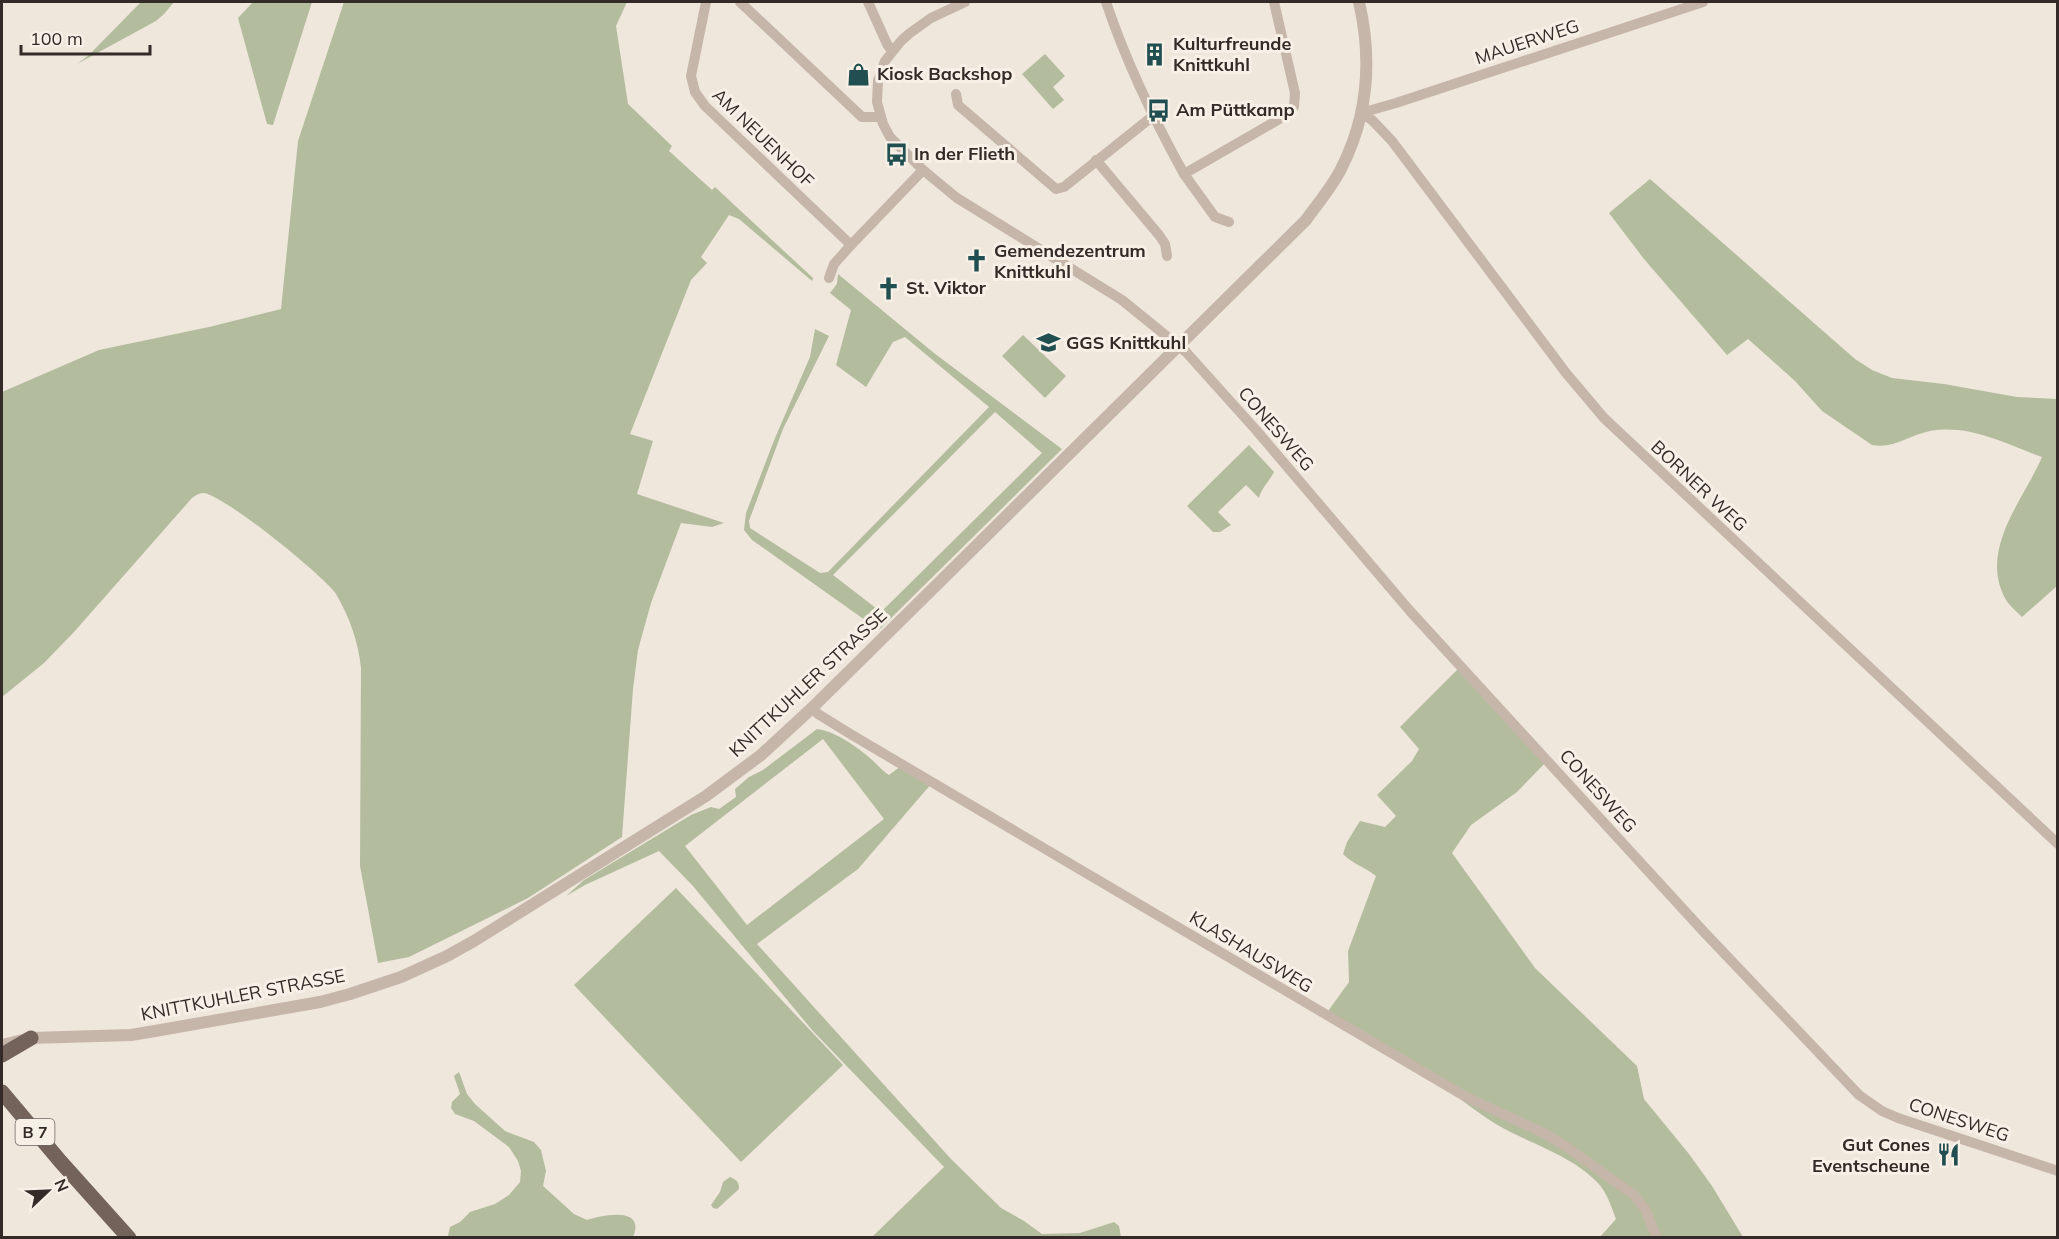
<svg xmlns="http://www.w3.org/2000/svg" width="2059" height="1239" font-family="Mulish,sans-serif">
  <rect width="100%" height="100%" fill="#efe6dc"/>
  <g fill="#b3bd9d" fill-rule="evenodd">
    <polygon points="141,2 174,2 164,14 156,21 77,64 89,55"/>
    <polygon points="253,2 312,2 273,125 267,124 238,18"/>
    <path d="M344 2H627L616 26 628 104 672 146 669 151 712 190 715 187 813 278 812 281 739 219 729 215 701 257 707 263 691 280 630 434 653 441 637 494 724 523 712 527 681 523 651 603 638 650 633 689 622 837 528 898 409 957 378 963 360 866 361 668C358 641 350 618 336 594 323 575 225 496 204 493 199 493 196 495 192 498L74 632 44 663 2 697V392L99 350 209 327 281 309 298 141Z"/>
    <polygon points="1045,54 1065,76 1053,87 1064,100 1053,109 1022,74"/>
    <path d="M1650 179 1855 359 1872 370 1892 378 1944 384 2017 397 2057 399V586L2022 617C2017 612 2010 606 2006 600 1978 550 2023 501 2042 457 2006 444 1970 424 1930 431 1909 435 1894 449 1872 445L1822 411 1795 381 1748 339 1727 355 1644 259 1609 213Z"/>
    <path d="M838 274 934 353 1062 449 879 630 752 540 744 530 746 513 775 438 810 357 815 329 829 336 783 429 749 521 750 528 820 573 828 572 989 407 905 337 893 342 866 387 836 365 851 310 830 293 837 284ZM995 412 1042 453 881 612 833 575Z"/>
    <polygon points="1023,335 1066,376 1045,398 1002,356"/>
    <path d="M1249 445 1274 472C1269 482 1262 487 1259 498L1246 485 1218 512 1231 525 1220 532H1213L1187 506Z"/>
    <path d="M1458 669 1545 763 1517 792 1471 825 1452 853 1535 968 1637 1066 1644 1099 1689 1154 1712 1186 1743 1237H1658L1646 1209 1569 1147 1466 1096 1326 1014 1349 982 1348 951 1376 876C1365 867 1354 865 1343 854L1347 842 1360 821 1385 827 1396 816 1377 795 1412 761 1419 749 1400 727Z"/>
    <path d="M817 729C833 730 859 748 871 759 878 765 882 771 889 775L901 766 932 783 858 869 757 944 951 1159 1001 1208 1024 1221 1042 1234 1080 1233 1114 1222 1119 1226 1121 1237H872L944 1167 812 1030 693 886 659 851 585 885 566 896 584 880 691 815 711 807 719 809 736 797 735 789 749 777 763 770ZM823 739 884 819 747 925 685 846Z"/>
    <polygon points="676,888 843,1065 741,1162 574,985"/>
    <path d="M459 1072 467 1094 475 1104 505 1131 534 1142 541 1150 546 1171 543 1186 574 1214 587 1220C603 1215 646 1206 633 1237H449L448 1236 450 1227 460 1222 470 1212 495 1204 509 1195 520 1182 521 1171 518 1161 509 1147 474 1121 455 1114 451 1108 452 1102 460 1094 454 1076Z"/>
    <path d="M1458 1097 1546 1135 1633 1197 1656 1237H1600L1616 1219C1611 1206 1607 1192 1597 1182 1577 1161 1546 1149 1521 1137 1498 1127 1478 1113 1458 1097Z"/>
    <path d="M730 1177C737 1180 739 1182 739 1189L717 1209 713 1208 711 1205 720 1192 723 1182Z"/>
  </g>
  <g fill="none" stroke-linecap="round" stroke-linejoin="round">
    <g stroke="#c6b6a9" stroke-width="10">
      <polyline points="706,2 691,76 695,92 705,106 851,245 923,170"/>
      <polyline points="740,2 862,117 880,117"/>
      <polyline points="868,2 887,44 892,51"/>
      <polyline points="965,2 931,18 910,33 901,41 885,61 878,81 877,102 883,124 890,137 923,170 957,198 1122,300 1186,352 1256,430 1410,611 1704,932 1859,1095 1882,1111 1898,1118 2058,1171"/>
      <path d="M1106 2C1126 62 1153 118 1184 174"/>
      <polyline points="956,94 958,105 1056,189 1064,187 1153,116"/>
      <polyline points="1361,113 1372,120 1392,141 1566,373 1604,418 2058,844"/>
      <polyline points="1361,113 1396,103 1703,2"/>
      <polyline points="1096,160 1159,235 1165,244 1167,256"/>
      <polyline points="1229,222 1215,217 1184,174 1288,114 1294,107 1295,93 1274,2"/>
      <polyline points="829,278 834,264 851,245"/>
      <polyline points="812,708 818,714 852,735 1466,1097 1546,1134 1568,1148 1634,1195 1645,1209 1657,1238"/>
    </g>
    <path stroke="#c6b6a9" stroke-width="12" d="M2 1045 31 1038 131 1035 155 1031 320 1002 350 994 401 977 447 956 474 941 706 796 761 755 812 708 1306 220C1318 203 1333 186 1342 167 1368 115 1372 58 1359 2"/>
    <g stroke="#74635a" stroke-width="15">
      <polyline points="2,1055 31,1038"/>
      <polyline points="2,1092 60,1161 129,1238"/>
    </g>
  </g>
  <defs>
    <symbol id="building-bare" viewBox="-9 -9 18 18"><path d="M-4-6H4V6H1V3H-1V6H-4ZM-2.5-4.3h1.7v1.8h-1.7ZM.8-4.3h1.7v1.8H.8ZM-2.5-1h1.7V.8h-1.7ZM.8-1h1.7V.8H.8Z" fill="#214f51" stroke="#f7f0e7" stroke-width="2.5" paint-order="stroke"/></symbol>
    <symbol id="shop-bare" viewBox="-9 -9 18 18"><path d="M-5-2.5h2.3a2.7 3.5 0 0 1 5.4 0H5L5.5 6h-11ZM-1.5-2.5h3a1.5 2.3 0 0 0-3 0Z" fill="#214f51" stroke="#f7f0e7" stroke-width="2.5" paint-order="stroke"/></symbol>
    <symbol id="bus-bare" viewBox="-9 -9 18 18"><path d="M-5-6H5V4H4V6H2V4H-2V6H-4V4H-5ZM-3.5-4V0h7V-4ZM-3.5 1.2v1.5H-2V1.2ZM2 1.2v1.5H3.5V1.2Z" fill="#214f51" stroke="#f7f0e7" stroke-width="2.5" paint-order="stroke"/></symbol>
    <symbol id="church-bare" viewBox="-9 -9 18 18"><path d="M-1.2-6h2.4v3.5h3.3v2.4h-3.3V6h-2.4V-.1h-3.3v-2.4h3.3Z" fill="#214f51" stroke="#f7f0e7" stroke-width="2.5" paint-order="stroke"/></symbol>
    <symbol id="school-bare" viewBox="-9 -9 18 18"><path d="M0-5L7-2L0 1L-7-2ZM-4 1L0 2.5L4 1V4Q0 6-4 4Z" fill="#214f51" stroke="#f7f0e7" stroke-width="2.5" paint-order="stroke"/></symbol>
    <symbol id="restaurant-bare" viewBox="-9 -9 18 18"><path d="M-5-6h1v4h1v-4h1v4h1v-4h1v5L-1.5 .5V6h-2V.5L-5-1ZM5-6V6H3V1.5H1.5Q1.5-4 5-6Z" fill="#214f51" stroke="#f7f0e7" stroke-width="2.5" paint-order="stroke"/></symbol>
  </defs>
  <g fill-rule="evenodd">
    <use href="#building-bare" x="1138" y="38" width="33" height="33"/>
    <use href="#shop-bare" x="842" y="58" width="33" height="33"/>
    <use href="#bus-bare" x="1142" y="94" width="33" height="33"/>
    <use href="#bus-bare" x="880" y="138" width="33" height="33"/>
    <use href="#church-bare" x="960" y="244" width="33" height="33"/>
    <use href="#church-bare" x="872" y="272" width="33" height="33"/>
    <use href="#school-bare" x="1032" y="326" width="33" height="33"/>
    <use href="#restaurant-bare" x="1932" y="1138" width="33" height="33"/>
  </g>
  <g text-anchor="middle" stroke-width="6" stroke-linejoin="round" paint-order="stroke">
    <rect fill="#f7f0e7" stroke="#6e6661" stroke-width="1.5" x="15.5" y="1119" width="39" height="26" rx="4.5"/>
    <g font-size="16" font-weight="bold" fill="#342b28">
      <text x="35" y="1138">B 7</text>
    </g>
    <g font-size="18" fill="#342b28" stroke="#f7f0e7">
      <text transform="translate(1527 42) rotate(-18)" y="6">MAUERWEG</text>
      <text transform="translate(763 138) rotate(44)" y="6">AM NEUENHOF</text>
      <text transform="translate(1276 429) rotate(49)" y="6">CONESWEG</text>
      <text transform="translate(1699 486) rotate(43)" y="6">BORNER WEG</text>
      <text transform="translate(808 683) rotate(-43)" y="6">KNITTKUHLER STRASSE</text>
      <text transform="translate(1598 791) rotate(48)" y="6">CONESWEG</text>
      <text transform="translate(1251 952) rotate(31)" y="6">KLASHAUSWEG</text>
      <text transform="translate(243 995) rotate(-11)" y="6">KNITTKUHLER STRASSE</text>
      <text transform="translate(1959 1120) rotate(18)" y="6">CONESWEG</text>
    </g>
    <g font-size="18" font-weight="bold" fill="#342b28" stroke="#f7f0e7" text-anchor="start">
      <text x="1173" y="50">Kulturfreunde<tspan x="1173" dy="21">Knittkuhl</tspan></text>
      <text x="877" y="80">Kiosk Backshop</text>
      <text x="1176" y="116">Am Püttkamp</text>
      <text x="914" y="160">In der Flieth</text>
      <text x="994" y="257">Gemendezentrum<tspan x="994" dy="21">Knittkuhl</tspan></text>
      <text x="906" y="294">St. Viktor</text>
      <text x="1066" y="349">GGS Knittkuhl</text>
      <text x="1930" y="1151" text-anchor="end">Gut Cones<tspan x="1930" dy="21">Eventscheune</tspan></text>
    </g>
  </g>
  <rect width="2059" height="1239" fill="none" stroke="#342b28" stroke-width="6"/>
  <g transform="translate(48 1191) rotate(67)" stroke="#f7f0e7" stroke-width="4.5" paint-order="stroke">
  <path d="M0-4.5L10 22L0 15L-10 22Z" fill="#342b28"/>
  <text y="-9" font-size="16" font-weight="bold" text-anchor="middle" fill="#342b28">N</text>
  </g>
  <path d="M21 45v9h129v-9" fill="none" stroke="#342b28" stroke-width="3"/>
  <text x="30" y="45" font-size="18" fill="#342b28" stroke="#f7f0e7" stroke-width="4.5" paint-order="stroke">100 m</text>
</svg>
